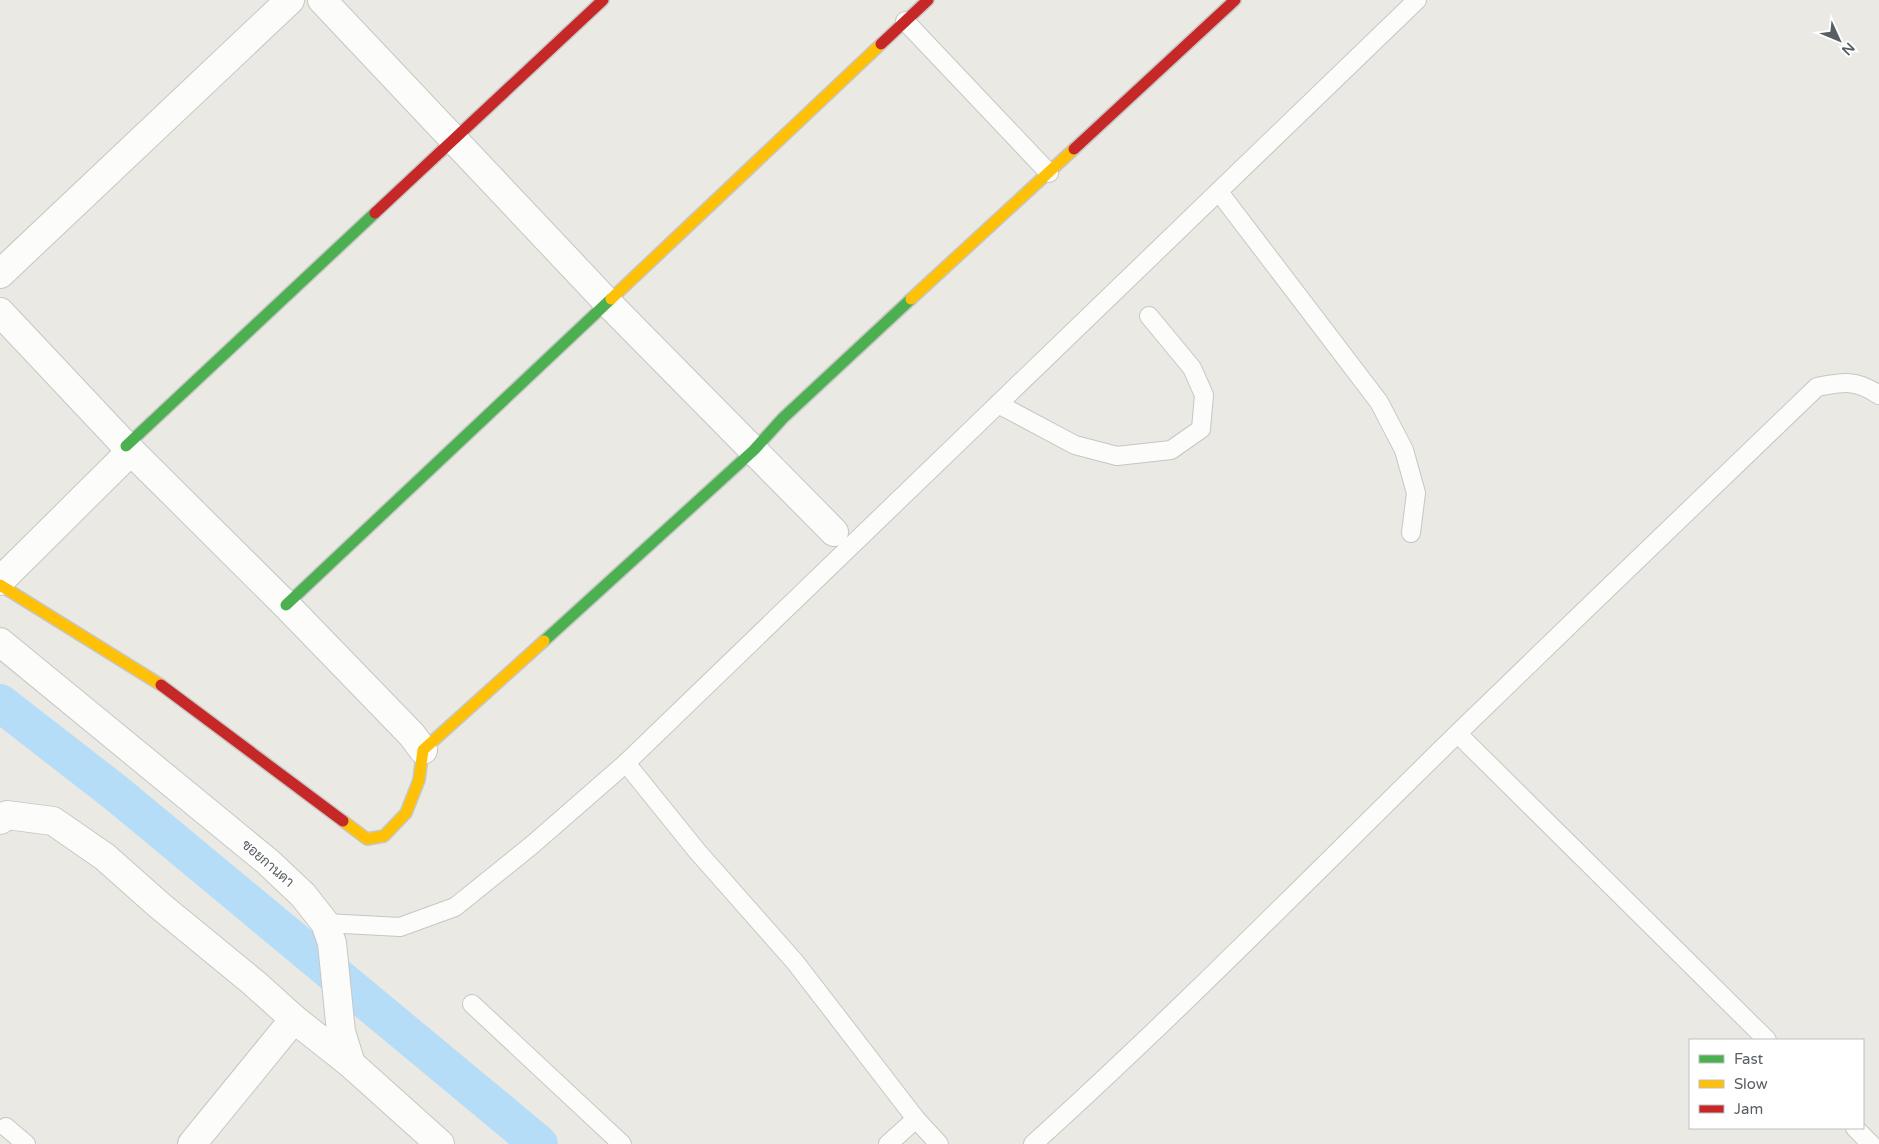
<svg xmlns="http://www.w3.org/2000/svg" width="1879" height="1144" font-family="'Varela Round',Sarabun,sans-serif">
  <rect width="100%" height="100%" fill="#eae9e4"/>
  <g fill="none" stroke-linecap="round" stroke-linejoin="round">
    <polyline stroke="#b6ddf7" stroke-width="38" points="0,703 116,793 539,1144"/>
    <defs>
      <g id="lane">
        <polyline points="905,21 1049,173"/>
        <polyline points="1219,192 1379,402 1404,450 1416,493 1411,533"/>
        <polyline points="998,404 1075,445 1117,456 1171,450 1201,429 1204,395 1192,368 1149,316"/>
        <polyline points="1458,734 1767,1040"/>
        <polyline points="626,763 1417,0"/>
        <polyline points="325,923 400,927 455,907 532,845 626,763 697,851 795,962 916,1119 939,1144"/>
        <polyline points="472,1004 622,1144"/>
        <polyline points="6,1127 26,1144"/>
        <polyline points="1855,1128 1871,1144"/>
        <polyline points="888,1144 916,1119"/>
        <path d="M1033 1144C1179 1012 1317 871 1458 733 1577 617 1698 502 1817 387 1843 382 1856 379 1879 395"/>
      </g>
      <g id="street">
        <polyline points="322,0 607,302 834,532"/>
        <polyline points="0,274 290,0"/>
        <polyline points="0,312 126,446 286,605 412,735 423,750"/>
        <polyline points="0,581 131,451"/>
        <polyline points="0,642 268,862 303,895 325,923 332,943 341,1032 351,1064 440,1144"/>
        <polyline points="0,820 7,815 53,821 105,857 159,905 254,983 294,1019 351,1064"/>
        <polyline points="192,1144 294,1019"/>
      </g>
      <g id="fast">
        <polyline points="126,446 375,213"/>
        <polyline points="286,605 611,299"/>
        <polyline points="544,641 754,450 783,418 911,299"/>
      </g>
      <g id="slow">
        <polyline points="611,299 881,44"/>
        <polyline points="911,299 1074,149"/>
        <polyline points="0,585 161,685"/>
        <polyline points="343,821 367,839 384,836 406,813 419,780 423,750 544,641"/>
      </g>
      <g id="jam">
        <polyline points="881,44 928,0"/>
        <polyline points="1074,149 1235,0"/>
        <polyline points="375,213 603,0"/>
        <polyline points="161,685 343,821"/>
      </g>
    </defs>
    <use href="#lane" stroke="#c6c6c5" stroke-width="20"/>
    <use href="#street" stroke="#c6c6c5" stroke-width="30"/>
    <use href="#fast" stroke="#c6c7c6" stroke-width="14"/>
    <use href="#slow" stroke="#c6c7c6" stroke-width="14"/>
    <use href="#jam" stroke="#c6c7c6" stroke-width="14"/>
    <use href="#lane" stroke="#fcfcfb" stroke-width="18"/>
    <use href="#street" stroke="#fcfcfb" stroke-width="28"/>
    <use href="#fast" stroke="#4caf50" stroke-width="11"/>
    <use href="#slow" stroke="#ffc107" stroke-width="11"/>
    <use href="#jam" stroke="#c62828" stroke-width="11"/>
  </g>
  <g text-anchor="middle" stroke-width="4" stroke-linejoin="round" paint-order="stroke">
    <g font-size="14" fill="#595e63" stroke="#fff">
      <text transform="translate(268 863) rotate(41)" y="5">ซอยกานดา</text>
    </g>
  </g>
  <rect x="1689" y="1039" width="175" height="90" fill="#ffffff" stroke="#bdbfc1"/>
  <rect x="1699" y="1055" width="25" height="8" fill="#4caf50" stroke="#bdbfc1"/>
  <text x="1734" y="1064" font-size="15" fill="#595e63">Fast</text>
  <rect x="1699" y="1080" width="25" height="8" fill="#ffc107" stroke="#bdbfc1"/>
  <text x="1734" y="1089" font-size="15" fill="#595e63">Slow</text>
  <rect x="1699" y="1105" width="25" height="8" fill="#c62828" stroke="#bdbfc1"/>
  <text x="1734" y="1114" font-size="15" fill="#595e63">Jam</text>
  <g transform="translate(1839 40) rotate(134)" stroke="#ffffff" stroke-width="4" paint-order="stroke">
  <path d="M0-4L9 19L0 12L-9 19Z" fill="#595e63"/>
  <text y="-8" font-size="14" font-weight="bold" text-anchor="middle" fill="#595e63">N</text>
  </g>
</svg>
